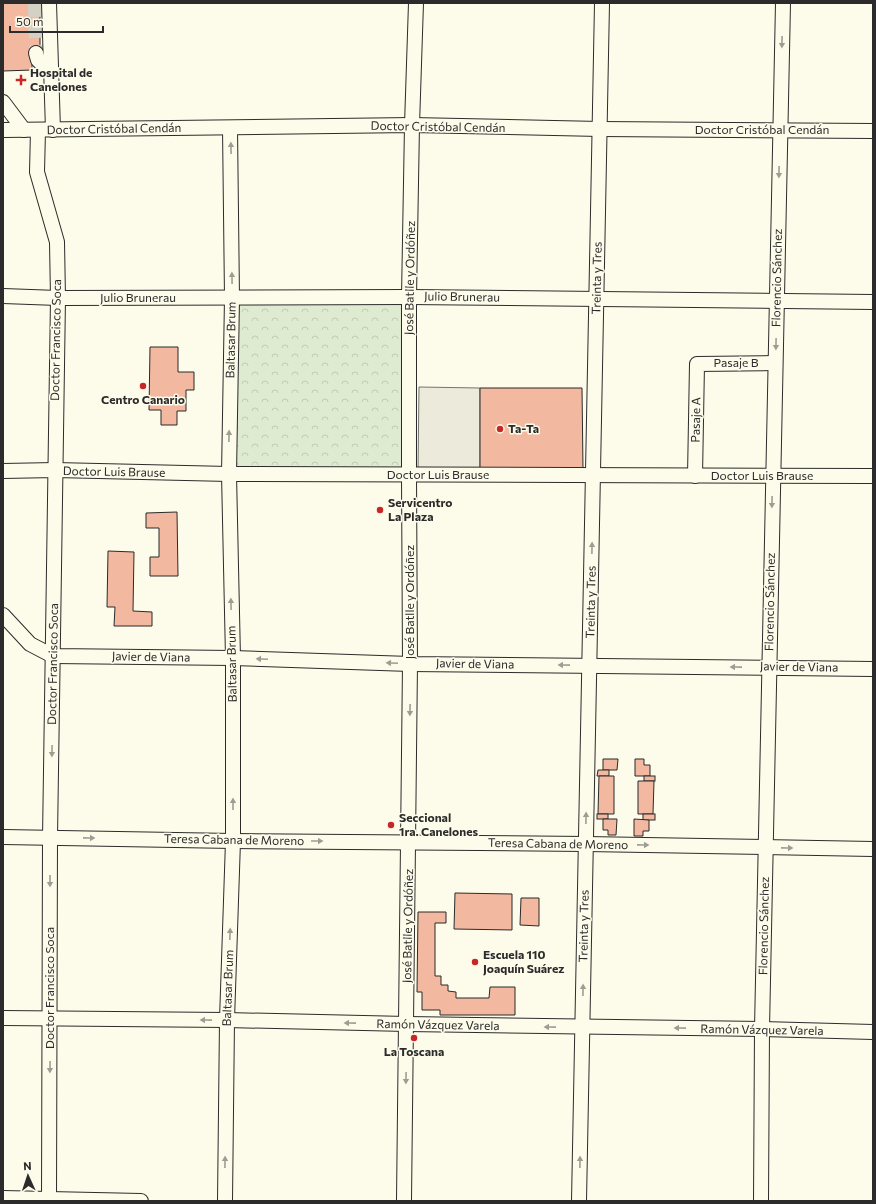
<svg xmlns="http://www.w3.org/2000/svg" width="876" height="1204" font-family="Commissioner,sans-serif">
  <defs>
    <pattern id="park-crowns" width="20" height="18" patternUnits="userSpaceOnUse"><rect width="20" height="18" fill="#deebd1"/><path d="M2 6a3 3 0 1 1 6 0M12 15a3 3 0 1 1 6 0" fill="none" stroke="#bfcab4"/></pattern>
  </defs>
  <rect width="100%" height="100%" fill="#fdfbea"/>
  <polygon fill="url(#park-crowns)" stroke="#74746e" points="236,301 403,302 402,470 235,470"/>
  <polygon fill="#eceadb" stroke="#74746e" points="419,387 480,388 480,469 418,470"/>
  <g fill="#f2b8a0" stroke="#2b2b2b">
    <polygon points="3,3 40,3 40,53 32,53 32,70 3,71"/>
    <polygon points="150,347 178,347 178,372 194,372 194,390 186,390 186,411 177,411 177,425 161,425 161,410 149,410"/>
    <polygon points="480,388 582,388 583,469 480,469"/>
    <polygon points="177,512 178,576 150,576 150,557 159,557 159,528 146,528 146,513"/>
    <polygon points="108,551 134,552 133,611 152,612 152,626 114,626 115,607 107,607"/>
    <polygon points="603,759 618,759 617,770 603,770"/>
    <polygon points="635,759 644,759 644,765 650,765 650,776 635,776"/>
    <polygon points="598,770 609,770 609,776 597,776"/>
    <polygon points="599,776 614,776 614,814 598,814"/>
    <rect x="644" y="776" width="11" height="5"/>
    <polygon points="638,781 654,781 653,814 638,814"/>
    <rect x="597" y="814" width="11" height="5"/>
    <rect x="643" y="814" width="12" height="6"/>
    <polygon points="603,819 617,819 616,835 608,835 608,830 603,830"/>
    <polygon points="634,819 649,820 649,831 643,831 643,836 634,836"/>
    <polygon points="455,893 512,894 512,930 454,929"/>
    <polygon points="521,898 539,898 539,926 520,925"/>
    <polygon points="418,912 446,912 446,923 435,923 435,976 441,976 441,985 448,985 448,991 456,992 456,998 489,998 490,987 515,987 515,1015 440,1015 440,1010 422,1010 422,992 417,992"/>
  </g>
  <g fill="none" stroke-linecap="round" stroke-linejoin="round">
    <polyline stroke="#d3d1c4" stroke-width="14" stroke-dasharray="14 7" stroke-linecap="butt" points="35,3 36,53"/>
    <defs>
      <g id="minor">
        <polyline points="49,3 53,130"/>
        <polyline points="36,53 38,60 51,73"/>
        <polyline points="3,102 24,130"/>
        <polyline points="3,130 412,125 600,129 873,131"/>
        <polyline points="38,130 37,172 57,242 58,298 50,838 49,1201"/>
        <polyline points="3,296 58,298 409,297 873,302"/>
        <polyline points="3,471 55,470 229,474 873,476"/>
        <polyline points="695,476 697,364 775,363"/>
        <polyline points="3,615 30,644 53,656 233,658 410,664 873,669"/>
        <polyline points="3,837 233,841 586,844 873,849"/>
        <polyline points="3,1018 227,1020 407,1024 762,1029 873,1032"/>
        <polyline points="3,1198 141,1201"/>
        <polyline points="225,1201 227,1020 233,841 233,658 229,474 232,298 230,128"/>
        <polyline points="404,1201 410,664 409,475 409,297 412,125 416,3"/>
        <polyline points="579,1201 602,3"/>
        <polyline points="761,1201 762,1029 783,3"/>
      </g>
    </defs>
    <use href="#minor" stroke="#2b2b2b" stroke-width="16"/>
    <use href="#minor" stroke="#fdfbea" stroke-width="14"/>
  </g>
  <defs><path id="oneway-solid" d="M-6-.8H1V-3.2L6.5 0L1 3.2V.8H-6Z"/></defs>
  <g fill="#9e9d94">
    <use href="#oneway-solid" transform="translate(782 42) rotate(91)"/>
    <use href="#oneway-solid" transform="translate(231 148) rotate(-91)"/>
    <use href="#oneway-solid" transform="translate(779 172) rotate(91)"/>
    <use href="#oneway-solid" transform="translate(232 278) rotate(-91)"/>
    <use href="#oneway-solid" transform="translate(776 344) rotate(91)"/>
    <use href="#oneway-solid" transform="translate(229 436) rotate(-89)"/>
    <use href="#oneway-solid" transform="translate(772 502) rotate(91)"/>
    <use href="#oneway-solid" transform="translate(592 548) rotate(-89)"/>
    <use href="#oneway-solid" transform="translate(231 604) rotate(-91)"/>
    <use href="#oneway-solid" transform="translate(262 659) rotate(-178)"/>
    <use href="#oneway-solid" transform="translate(392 663) rotate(-178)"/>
    <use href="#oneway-solid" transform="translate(564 665) rotate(-179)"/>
    <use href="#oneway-solid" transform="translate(736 667) rotate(-179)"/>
    <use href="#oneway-solid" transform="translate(410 710) rotate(91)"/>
    <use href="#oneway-solid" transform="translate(52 751) rotate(91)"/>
    <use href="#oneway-solid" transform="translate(233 804) rotate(-90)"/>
    <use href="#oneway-solid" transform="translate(586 818) rotate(-89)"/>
    <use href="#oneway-solid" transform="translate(89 838) rotate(1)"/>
    <use href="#oneway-solid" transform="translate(317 841)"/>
    <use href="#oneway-solid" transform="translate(643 845) rotate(1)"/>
    <use href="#oneway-solid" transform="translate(787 848) rotate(1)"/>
    <use href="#oneway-solid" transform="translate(50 881) rotate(90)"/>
    <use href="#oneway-solid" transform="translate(230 934) rotate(-88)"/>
    <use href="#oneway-solid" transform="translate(583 990) rotate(-89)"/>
    <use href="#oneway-solid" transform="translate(206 1020) rotate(-179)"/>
    <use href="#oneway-solid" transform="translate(350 1023) rotate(-179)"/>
    <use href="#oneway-solid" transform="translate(550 1027) rotate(-179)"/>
    <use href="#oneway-solid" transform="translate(680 1028) rotate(-179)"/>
    <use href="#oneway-solid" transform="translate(50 1067) rotate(91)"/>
    <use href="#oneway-solid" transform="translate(406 1078) rotate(91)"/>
    <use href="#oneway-solid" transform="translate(225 1162) rotate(-89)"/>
    <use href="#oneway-solid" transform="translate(580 1162) rotate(-89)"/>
  </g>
  <g fill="#c62828" stroke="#fdfbea" stroke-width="1.5">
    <path d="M19 74h4v4h4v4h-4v4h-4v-4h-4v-4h4z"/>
    <circle cx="143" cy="386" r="4"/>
    <circle cx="500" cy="429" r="4"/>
    <circle cx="380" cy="510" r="4"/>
    <circle cx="391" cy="825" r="4"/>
    <circle cx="475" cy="962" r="4"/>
    <circle cx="414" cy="1038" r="4"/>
  </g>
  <g text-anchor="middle" stroke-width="3" stroke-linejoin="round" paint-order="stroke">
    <g font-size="12" font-weight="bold" fill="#2b2b2b" stroke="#fdfbea" text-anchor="start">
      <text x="30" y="77">Hospital de<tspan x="30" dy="14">Canelones</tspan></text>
      <text x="143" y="404" text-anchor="middle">Centro Canario</text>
      <text x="508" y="433">Ta-Ta</text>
      <text x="388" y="507">Servicentro<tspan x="388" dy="14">La Plaza</tspan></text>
      <text x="399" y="822">Seccional<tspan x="399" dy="14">1ra. Canelones</tspan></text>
      <text x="483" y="959">Escuela 110<tspan x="483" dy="14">Joaquín Suárez</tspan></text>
      <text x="414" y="1056" text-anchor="middle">La Toscana</text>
    </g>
    <g font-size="12" fill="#2b2b2b" stroke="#fdfbea">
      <text transform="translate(438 127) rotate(1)" y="4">Doctor Cristóbal Cendán</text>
      <text transform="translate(114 129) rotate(-1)" y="4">Doctor Cristóbal Cendán</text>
      <text x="762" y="134">Doctor Cristóbal Cendán</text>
      <text transform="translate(410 278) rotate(-89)" y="4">José Batlle y Ordóñez</text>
      <text transform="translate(597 278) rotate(-89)" y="4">Treinta y Tres</text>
      <text transform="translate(777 278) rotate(-89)" y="4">Florencio Sánchez</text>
      <text transform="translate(462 297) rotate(1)" y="4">Julio Brunerau</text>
      <text x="138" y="302">Julio Brunerau</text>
      <text transform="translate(56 340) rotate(-89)" y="4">Doctor Francisco Soca</text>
      <text transform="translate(231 340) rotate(-89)" y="4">Baltasar Brum</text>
      <text x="736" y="367">Pasaje B</text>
      <text transform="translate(696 420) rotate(-89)" y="4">Pasaje A</text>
      <text transform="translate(114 472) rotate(1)" y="4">Doctor Luis Brause</text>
      <text x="438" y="479">Doctor Luis Brause</text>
      <text x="762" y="480">Doctor Luis Brause</text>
      <text transform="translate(410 602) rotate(-90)" y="4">José Batlle y Ordóñez</text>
      <text transform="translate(591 602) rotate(-89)" y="4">Treinta y Tres</text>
      <text transform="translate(770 602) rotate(-89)" y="4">Florencio Sánchez</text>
      <text transform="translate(151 657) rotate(1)" y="4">Javier de Viana</text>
      <text transform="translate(53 664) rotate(-89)" y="4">Doctor Francisco Soca</text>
      <text transform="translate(232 664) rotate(-91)" y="4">Baltasar Brum</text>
      <text transform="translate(475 664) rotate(1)" y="4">Javier de Viana</text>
      <text transform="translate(799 667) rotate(1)" y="4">Javier de Viana</text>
      <text transform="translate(234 840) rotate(1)" y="4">Teresa Cabana de Moreno</text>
      <text transform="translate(558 844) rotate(1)" y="4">Teresa Cabana de Moreno</text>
      <text transform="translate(408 926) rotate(-89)" y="4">José Batlle y Ordóñez</text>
      <text transform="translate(584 926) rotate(-89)" y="4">Treinta y Tres</text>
      <text transform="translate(764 926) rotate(-89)" y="4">Florencio Sánchez</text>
      <text transform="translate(50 988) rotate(-90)" y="4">Doctor Francisco Soca</text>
      <text transform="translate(228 988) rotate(-88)" y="4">Baltasar Brum</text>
      <text transform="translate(438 1025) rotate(1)" y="4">Ramón Vázquez Varela</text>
      <text transform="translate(762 1030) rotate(1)" y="4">Ramón Vázquez Varela</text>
    </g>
  </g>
  <rect width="876" height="1204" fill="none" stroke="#2b2b2b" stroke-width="8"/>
  <g transform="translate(28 1176) rotate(357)" stroke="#fdfbea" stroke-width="3" paint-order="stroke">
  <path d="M0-3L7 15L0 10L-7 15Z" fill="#2b2b2b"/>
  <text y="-6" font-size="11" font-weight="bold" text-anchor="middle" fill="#2b2b2b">N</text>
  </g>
  <path d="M10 26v6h93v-6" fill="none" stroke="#2b2b2b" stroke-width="2"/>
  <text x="16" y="26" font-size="12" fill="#2b2b2b" stroke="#fdfbea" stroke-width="3" paint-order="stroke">50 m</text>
</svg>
